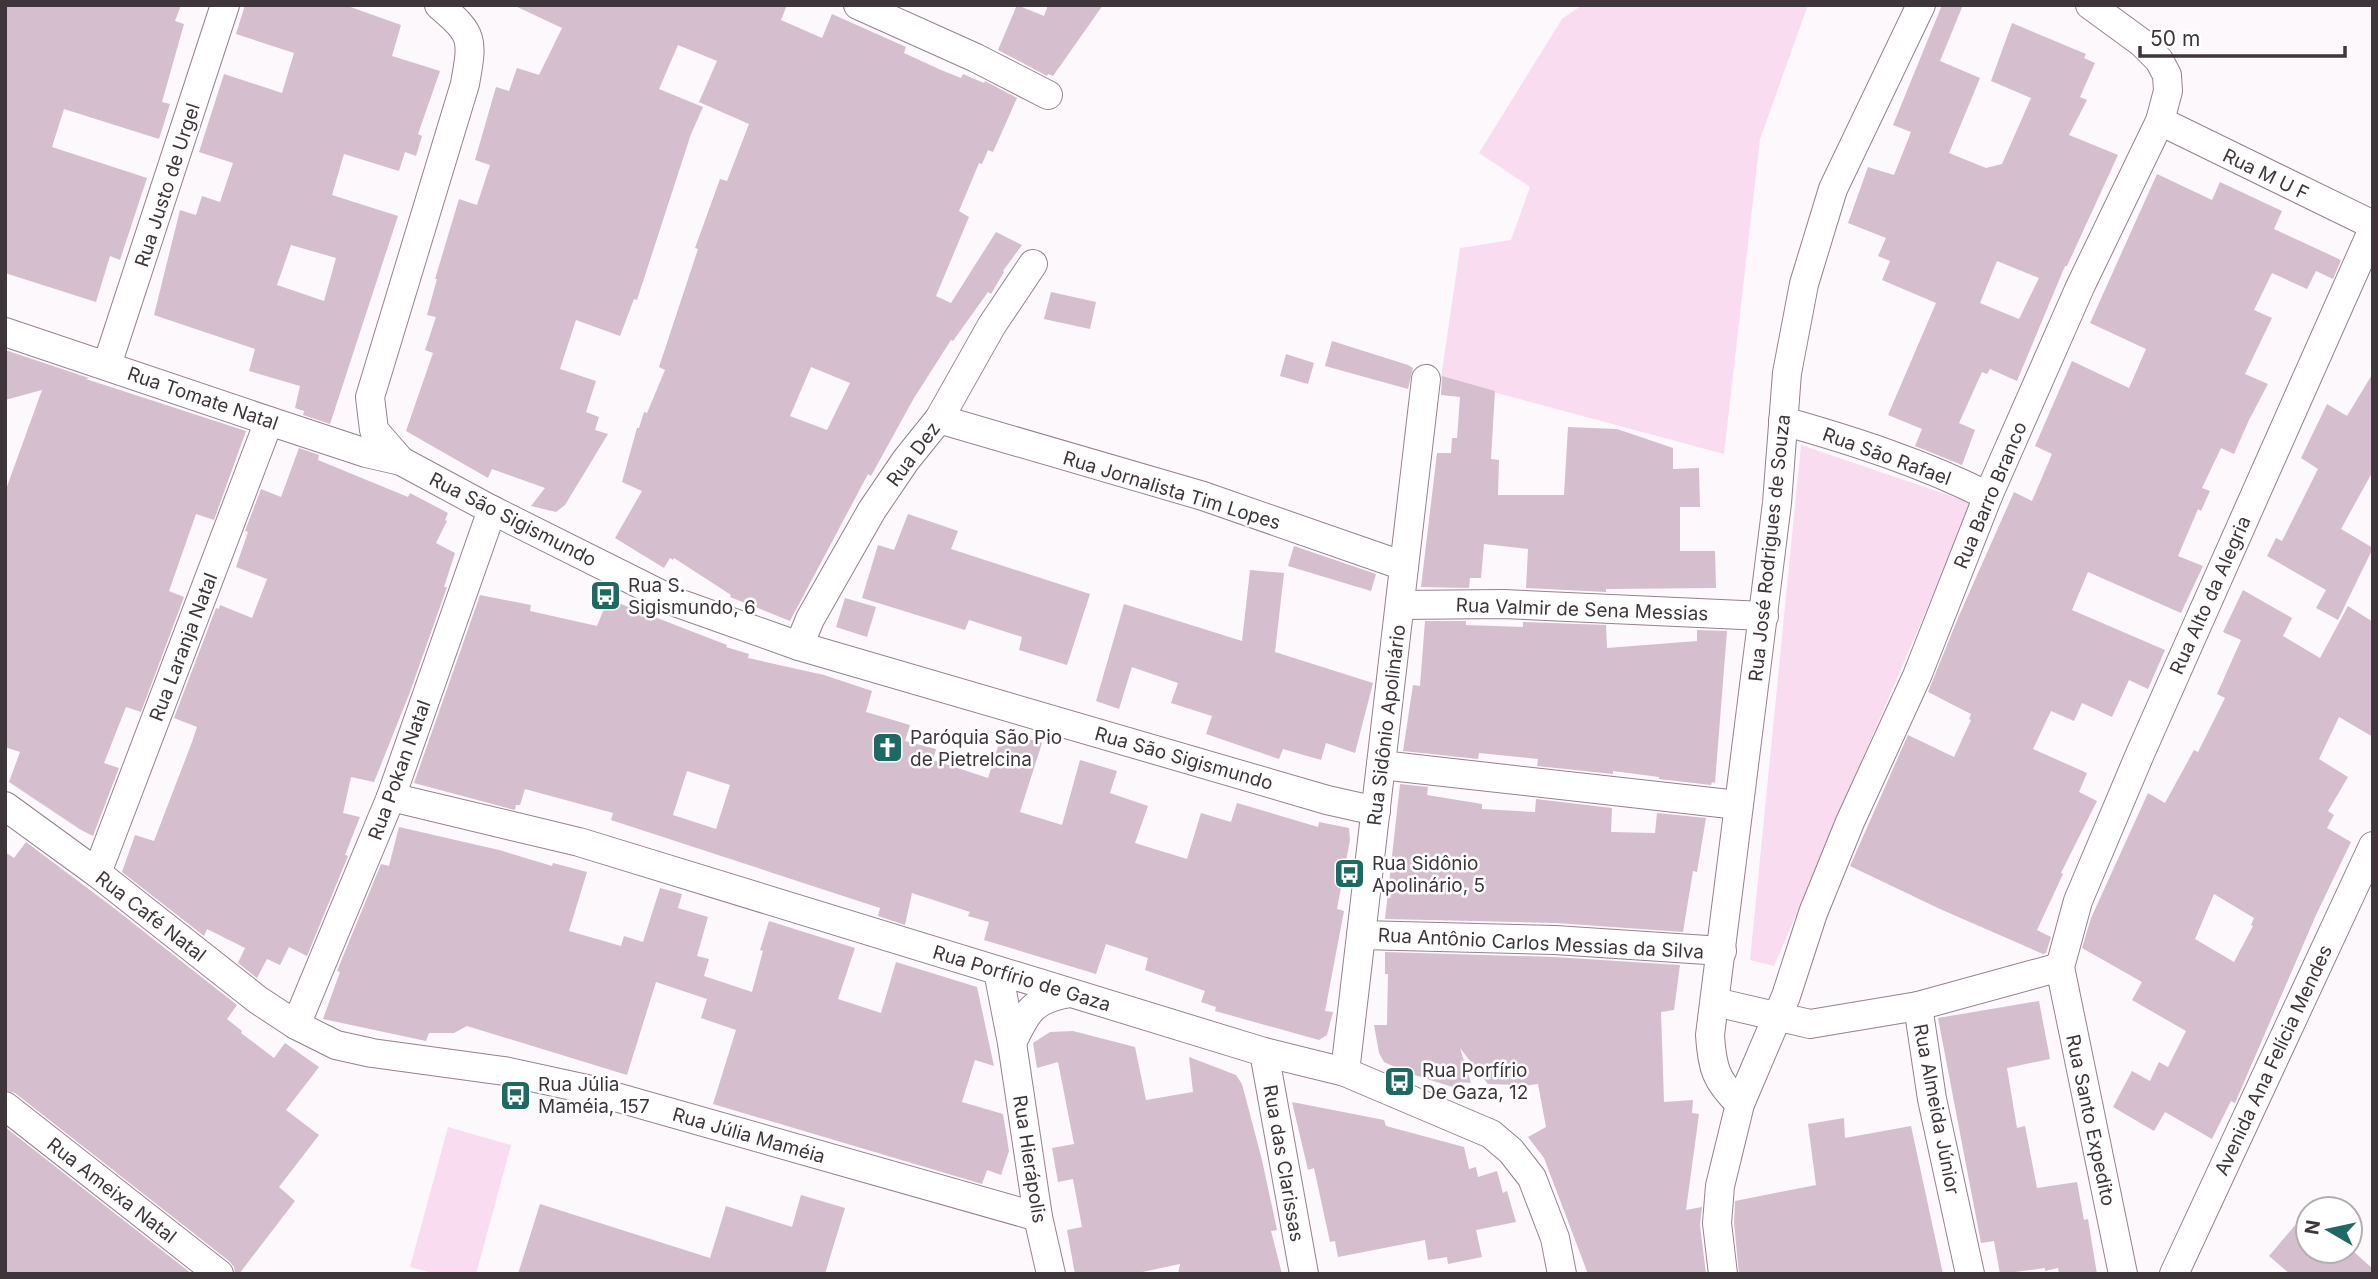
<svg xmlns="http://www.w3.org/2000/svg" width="2378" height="1279" font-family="Inter,sans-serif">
  <rect width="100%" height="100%" fill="#fdf8fb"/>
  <g fill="#fadcf1">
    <polygon points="1582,5 1808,5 1760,139 1724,454 1441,378 1460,248 1511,240 1530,187 1479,153 1562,19"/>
    <polygon points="1801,445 1972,503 1774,966 1750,960"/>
    <polygon points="448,1127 511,1145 476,1274 436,1274 410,1267"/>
  </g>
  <g fill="#d5bece" fill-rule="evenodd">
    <polygon points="5,5 181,5 175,21 184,24 162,102 170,104 159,139 64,109 52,147 147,178 120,260 110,256 96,302 5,273"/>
    <path d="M245 5H345L401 25 392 56 440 71 418 134 422 136 416 156 405 152 399 171 344 154 332 195 398 216 330 424 303 415 304 411 295 408 300 386 249 371 255 349 154 315 180 210 196 215 202 196 220 202 233 163 199 152 224 74 282 93 294 53 236 34ZM291 245 336 258 324 301 277 285Z"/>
    <path d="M513 5H787L781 20 822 38 832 14 906 47 904 53 941 70 961 78 963 74 984 83 985 81 1017 98 993 152 988 150 982 164 979 163 959 211 969 217 936 296 951 303 996 232 1022 245 1003 271 1004 272 991 294 988 292 953 341 951 340 914 398 871 476 868 474 790 621 730 597 731 595 674 558 673 560 670 558 664 568 615 538 642 491 622 482 637 428H639L644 412 647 413 665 370 659 367 698 249 695 248 720 179 727 181 749 124 699 102 717 61 678 45 659 89 703 107 691 134 637 300 634 299 620 336 576 320 560 369 596 381 586 412 599 417 595 430 608 434 565 505 556 512 531 506 545 488 492 469 488 478 406 431 433 353 425 350 436 317 427 315 437 279H435L459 199 477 205 490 165 475 160 496 87 509 91 517 68 539 75 562 28ZM811 367 850 383 827 430 790 416Z"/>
    <polygon points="1017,5 1044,16 1048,5 1103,5 1053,76 1048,74 1047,76 998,50"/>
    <path d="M1942 5H1963L1940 61 1980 78 1949 153 1986 168 2002 164 2031 98 1991 81 2012 23 2086 54 2084 58 2095 63 2080 97 2087 100 2069 135 2118 155 2067 266H2065L2017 381 1990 369 1987 374 1982 372 1959 423 1975 430 1962 465 1915 446 1922 429 1888 415 1936 303 1882 280 1890 261 1878 256 1886 238 1848 223 1868 167 1894 175 1911 132 1893 125ZM1997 261 2039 278 2019 319 1980 303Z"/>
    <polygon points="2157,174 2212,200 2220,182 2282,211 2274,229 2341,260 2333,279 2316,271 2307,289 2272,273 2254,310 2272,318 2245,374 2268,384 2249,420 2234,454 2221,448 2202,488 2210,491 2201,511 2198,509 2178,556 2203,566 2181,613 2088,572 2072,610 2165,650 2148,689 2129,680 2112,717 2082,703 2074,721 2051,711 2033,749 2087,773 2079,792 2097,801 2061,873 2063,874 2037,930 2051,937 2046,953 2043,954 1940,909 1850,866 1908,735 1954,757 1971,720 1969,719 1971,714 1928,692 1958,618 2014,492 2032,501 2052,454 2035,446 2072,361 2129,388 2146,349 2090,323"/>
    <polygon points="1051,292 1096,302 1090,329 1044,319"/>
    <polygon points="1332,341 1408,365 1413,368 1408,389 1325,366"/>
    <polygon points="5,350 89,378 86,379 246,431 214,520 196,514 169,591 184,597 141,712 126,707 104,763 119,768 93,836 81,830 9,782 20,752 5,747 5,492 42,390 5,400"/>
    <polygon points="1286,354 1314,363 1308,384 1280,376"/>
    <polygon points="2373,373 2373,471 2341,529 2373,548 2338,620 2316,608 2326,590 2267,556 2276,538 2282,541 2318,469 2301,458 2327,404 2347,416"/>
    <polygon points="1442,376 1495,391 1491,459 1499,460 1498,495 1564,495 1568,427 1617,429 1673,448 1673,469 1699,468 1700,507 1680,507 1680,551 1715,551 1716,588 1606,589 1606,592 1526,588 1528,549 1484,544 1481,578 1470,578 1469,588 1421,587 1437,453 1451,453 1452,438 1457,438 1460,397 1441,395"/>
    <polygon points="299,448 319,455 318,460 408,497 410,493 448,513 445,520 447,521 436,543 455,553 444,587 447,587 410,692 374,782 351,777 343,813 360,817 345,855 348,856 307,956 289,947 280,965 267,959 257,978 238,963 245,948 207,929 204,936 122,872 135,835 154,841 192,742 197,727 174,718 216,608 219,609 220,605 252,618 267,579 236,567 248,532 245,531 261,489 281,497"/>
    <polygon points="908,514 958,531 951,549 1090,594 1067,665 1019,650 1022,637 969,620 965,630 862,598 878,545 894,550"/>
    <polygon points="1294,546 1376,574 1371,591 1288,566"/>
    <polygon points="1250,570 1284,573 1275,652 1373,683 1355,753 1326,743 1321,760 1283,749 1279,759 1206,734 1212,716 1171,703 1178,683 1132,667 1119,709 1096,701 1124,604 1242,641"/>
    <path d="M2243 590 2292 618 2283 636 2320 658 2348 606 2373 622V737L2339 717 2319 759 2348 777 2328 811 2334 815 2327 828 2351 842 2316 915 2235 1103 2231 1101 2212 1139 2165 1112 2154 1131 2113 1107 2132 1071 2150 1081 2159 1062 2168 1067 2186 1031 2132 1000 2142 982 2082 948 2091 918 2148 793 2165 803 2194 750 2198 752 2225 698 2217 694 2241 640 2223 632ZM2214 894 2254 918 2251 925 2253 926 2234 962 2195 939Z"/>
    <path d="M480 595 531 605 530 611 597 626 608 599 727 645 726 647 749 654 748 658 824 675 872 691 866 712 910 725 905 741 936 749 933 760 988 778 1003 731 1042 743 1020 812 1062 825 1080 760 1117 771 1110 793 1148 806 1135 843 1187 859 1201 813 1231 822 1237 803 1318 827 1319 822 1349 828 1350 840 1337 909 1344 911 1325 1011 1333 1012 1327 1035 1319 1040 1215 1011 1216 1007 1201 1002 1205 991 1145 970 1148 958 1106 944 1096 974 984 940 989 922 968 916 970 912 912 893 905 925 878 916 880 908 611 820 613 813 525 789 520 805H516L515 810 414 783ZM687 771 730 785 716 829 673 815Z"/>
    <polygon points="845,598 876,607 867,637 836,627"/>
    <polygon points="1425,621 1466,621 1466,625 1523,627 1523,622 1606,625 1607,648 1697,641 1697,630 1727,631 1715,783 1712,782 1711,785 1659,779 1659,777 1613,771 1613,774 1537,766 1538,759 1479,753 1478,759 1403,751 1413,685 1420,686"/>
    <polygon points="1400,784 1428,787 1427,795 1482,804 1482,809 1535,812 1536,799 1612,808 1611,832 1655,833 1657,813 1706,818 1697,872 1693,871 1683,932 1556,923 1385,919"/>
    <polygon points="399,827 499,850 552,866 553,863 587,872 569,931 621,946 624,936 643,942 660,888 682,894 678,908 708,917 697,956 709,959 704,976 752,992 763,951 760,950 769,921 855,948 838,999 881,1013 896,962 977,987 994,1066 975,1060 962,1102 1003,1114 1009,1151 1001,1175 987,1170 982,1184 713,1104 736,1030 701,1018 707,999 656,982 627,1075 467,1026 454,1033 429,1033 426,1041 323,1019 340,972 337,971 381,864 389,866"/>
    <polygon points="26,842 110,905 237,1005 227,1019 242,1031 241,1033 274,1058 285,1043 319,1067 286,1110 319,1135 279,1187 295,1201 239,1274 235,1274 234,1267 229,1261 15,1093 5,1090 5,852 14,858"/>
    <polygon points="1385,952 1554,957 1680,965 1674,1010 1661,1012 1664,1102 1693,1100 1692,1113 1699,1114 1686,1210 1702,1207 1700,1225 1706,1274 1588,1274 1544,1158 1528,1137 1546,1127 1538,1084 1518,1087 1517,1085 1488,1084 1460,1048 1471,1083 1459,1082 1459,1089 1408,1073 1384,1062 1379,1053 1374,1025 1387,1025 1388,974 1385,974"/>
    <polygon points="2039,1001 2050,1059 2007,1068 2017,1128 2025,1126 2037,1188 2077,1182 2084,1220 2088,1219 2097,1274 2059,1274 2058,1268 2045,1271 2045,1268 2000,1274 1994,1241 1981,1243 1938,1018"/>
    <polygon points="1073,1031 1135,1047 1146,1100 1193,1092 1189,1057 1236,1075 1242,1084 1262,1160 1277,1230 1271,1231 1282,1274 1178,1274 1180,1264 1133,1274 1075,1274 1067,1230 1082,1227 1073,1179 1058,1182 1052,1148 1074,1144 1058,1062 1037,1068 1033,1043 1050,1032"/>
    <polygon points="1292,1102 1384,1120 1386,1126 1464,1147 1469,1169 1476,1167 1478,1177 1497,1171 1503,1193 1507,1191 1516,1222 1476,1230 1482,1257 1448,1264 1447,1257 1428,1260 1425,1240 1338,1257 1335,1241 1330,1242 1314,1168 1308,1170"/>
    <polygon points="1844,1118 1845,1138 1911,1126 1943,1274 1739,1274 1734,1223 1735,1201 1816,1185 1808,1124"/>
    <polygon points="5,1127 192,1274 5,1274"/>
    <polygon points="801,1195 845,1208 825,1274 518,1274 540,1204 710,1258 726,1206 792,1227"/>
    <polygon points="2308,1210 2308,1251 2353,1251 2373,1269 2373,1274 2290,1274 2269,1256"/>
  </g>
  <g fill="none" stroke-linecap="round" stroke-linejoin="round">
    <defs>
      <g id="minor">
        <path d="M439 5C474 35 473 39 465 84L370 397 374 430 401 461 492 510 678 603 799 646 1327 800 1376 811"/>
        <polyline points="858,5 976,58 1048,95"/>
        <polyline points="2160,121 2373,225"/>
        <polyline points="5,332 269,421 366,453 401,461"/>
        <polyline points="107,365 225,5"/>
        <polyline points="939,419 1203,496 1404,566"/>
        <path d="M1783 421C1854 441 1922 463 1988 496"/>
        <polyline points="1400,605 1503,604 1764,616"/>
        <polyline points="799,646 810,619 872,510 906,460 939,419 992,325 1033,264"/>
        <polyline points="1381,765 1738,805"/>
        <polyline points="391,797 579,842 1264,1052 1345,1072 1491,1134 1511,1151 1532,1178 1555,1238 1562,1274"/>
        <polyline points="5,806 97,873 258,1000 296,1025 336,1045 372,1053 504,1071 591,1090 1038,1217"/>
        <polyline points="97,873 269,421"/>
        <polyline points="1361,935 1555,940 1722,951"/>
        <polyline points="998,971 1012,1043 1038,1217 1051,1274"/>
        <polyline points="1715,1002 1810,1024 1918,1006"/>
        <polyline points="296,1025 391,797 492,510"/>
        <path d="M1012 1043C1027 1011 1033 999 1070 993"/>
        <polyline points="1264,1052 1304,1274"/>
        <polyline points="1345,1072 1426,379"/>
        <path d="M1740 1104C1716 1081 1712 1068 1710 1035L1777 503 1787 373 1804 284 1833 189 1921 5"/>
        <polyline points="5,1106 219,1274"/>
        <polyline points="1723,1274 1717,1223 1720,1186 1740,1104 1786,996 1813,913 1850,822 1917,676 1988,496 2080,287 2160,121 2168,91 2167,75 2159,60 2142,43 2090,5"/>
        <polyline points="1970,1274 1932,1099 1918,1006 2060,967"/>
        <polyline points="2123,1274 2060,967 2078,901 2140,754 2373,229"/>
        <polyline points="2174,1274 2373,846"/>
      </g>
    </defs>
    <use href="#minor" stroke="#968090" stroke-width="30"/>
    <use href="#minor" stroke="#fff" stroke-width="28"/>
  </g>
  <defs>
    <symbol id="bus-square" viewBox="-11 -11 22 22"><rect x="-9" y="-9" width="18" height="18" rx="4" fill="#1f6963" stroke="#fff"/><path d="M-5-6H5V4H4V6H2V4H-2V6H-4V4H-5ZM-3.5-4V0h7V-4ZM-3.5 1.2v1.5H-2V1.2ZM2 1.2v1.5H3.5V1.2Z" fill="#fff"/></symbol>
    <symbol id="church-square" viewBox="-11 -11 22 22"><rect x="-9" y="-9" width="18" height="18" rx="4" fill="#1f6963" stroke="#fff"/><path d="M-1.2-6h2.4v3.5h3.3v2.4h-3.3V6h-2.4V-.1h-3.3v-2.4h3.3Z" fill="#fff"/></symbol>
  </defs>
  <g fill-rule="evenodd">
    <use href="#bus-square" x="588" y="578" width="35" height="35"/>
    <use href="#church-square" x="870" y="730" width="35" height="35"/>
    <use href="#bus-square" x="1332" y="856" width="35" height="35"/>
    <use href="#bus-square" x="1382" y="1064" width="35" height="35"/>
    <use href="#bus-square" x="498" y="1078" width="35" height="35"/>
  </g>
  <g text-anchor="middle" stroke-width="5" stroke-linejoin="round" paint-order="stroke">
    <g font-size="19" fill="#3f363c" stroke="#fff">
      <text transform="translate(2266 174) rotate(26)" y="7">Rua M U F</text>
      <text transform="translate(167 185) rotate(-72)" y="7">Rua Justo de Urgel</text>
      <text transform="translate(203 398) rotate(19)" y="7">Rua Tomate Natal</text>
      <text transform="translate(913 454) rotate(-53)" y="7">Rua Dez</text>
      <text transform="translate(1887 456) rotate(20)" y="7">Rua São Rafael</text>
      <text transform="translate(1172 490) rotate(17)" y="7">Rua Jornalista Tim Lopes</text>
      <text transform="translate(1990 495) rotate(-67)" y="7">Rua Barro Branco</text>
      <text transform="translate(513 519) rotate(27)" y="7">Rua São Sigismundo</text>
      <text transform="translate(1769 548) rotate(-84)" y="7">Rua José Rodrigues de Souza</text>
      <text transform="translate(2210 595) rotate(-66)" y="7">Rua Alto da Alegria</text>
      <text transform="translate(1582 609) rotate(2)" y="7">Rua Valmir de Sena Messias</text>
      <text transform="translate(183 647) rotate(-69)" y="7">Rua Laranja Natal</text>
      <text transform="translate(1386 725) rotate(-83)" y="7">Rua Sidônio Apolinário</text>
      <text transform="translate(1184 758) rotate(16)" y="7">Rua São Sigismundo</text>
      <text transform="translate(399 770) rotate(-70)" y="7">Rua Pokan Natal</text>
      <text transform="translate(151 916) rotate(38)" y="7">Rua Café Natal</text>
      <text transform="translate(1541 943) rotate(3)" y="7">Rua Antônio Carlos Messias da Silva</text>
      <text transform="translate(1022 978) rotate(17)" y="7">Rua Porfírio de Gaza</text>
      <text transform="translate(2273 1060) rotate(-65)" y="7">Avenida Ana Felícia Mendes</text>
      <text transform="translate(1937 1109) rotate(79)" y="7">Rua Almeida Júnior</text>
      <text transform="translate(2091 1120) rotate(78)" y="7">Rua Santo Expedito</text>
      <text transform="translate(749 1135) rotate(16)" y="7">Rua Júlia Maméia</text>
      <text transform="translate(1030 1159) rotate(81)" y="7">Rua Hierápolis</text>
      <text transform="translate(1284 1163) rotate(80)" y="7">Rua das Clarissas</text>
      <text transform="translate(112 1190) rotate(38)" y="7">Rua Ameixa Natal</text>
    </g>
    <g font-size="19" fill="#3f363c" stroke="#fff" text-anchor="start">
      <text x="628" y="592">Rua S.<tspan x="628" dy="22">Sigismundo, 6</tspan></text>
      <text x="910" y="744">Paróquia São Pio<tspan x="910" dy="22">de Pietrelcina</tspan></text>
      <text x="1372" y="870">Rua Sidônio<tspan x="1372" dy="22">Apolinário, 5</tspan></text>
      <text x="1422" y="1077">Rua Porfírio<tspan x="1422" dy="22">De Gaza, 12</tspan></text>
      <text x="538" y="1091">Rua Júlia<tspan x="538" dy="22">Maméia, 157</tspan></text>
    </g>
  </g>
  <rect width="2378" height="1279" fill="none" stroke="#3f363c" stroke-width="14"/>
  <g transform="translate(2329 1230) rotate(279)"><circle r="33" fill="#ffffff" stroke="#b2afb1" stroke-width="2"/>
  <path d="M0-5L12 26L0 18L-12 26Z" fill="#1f6963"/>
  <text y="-10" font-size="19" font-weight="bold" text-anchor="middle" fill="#3f363c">N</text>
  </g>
  <path d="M2140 46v10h205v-10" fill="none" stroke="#3f363c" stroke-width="3.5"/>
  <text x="2150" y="46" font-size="21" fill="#3f363c" stroke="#ffffff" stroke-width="5" paint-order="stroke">50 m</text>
</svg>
